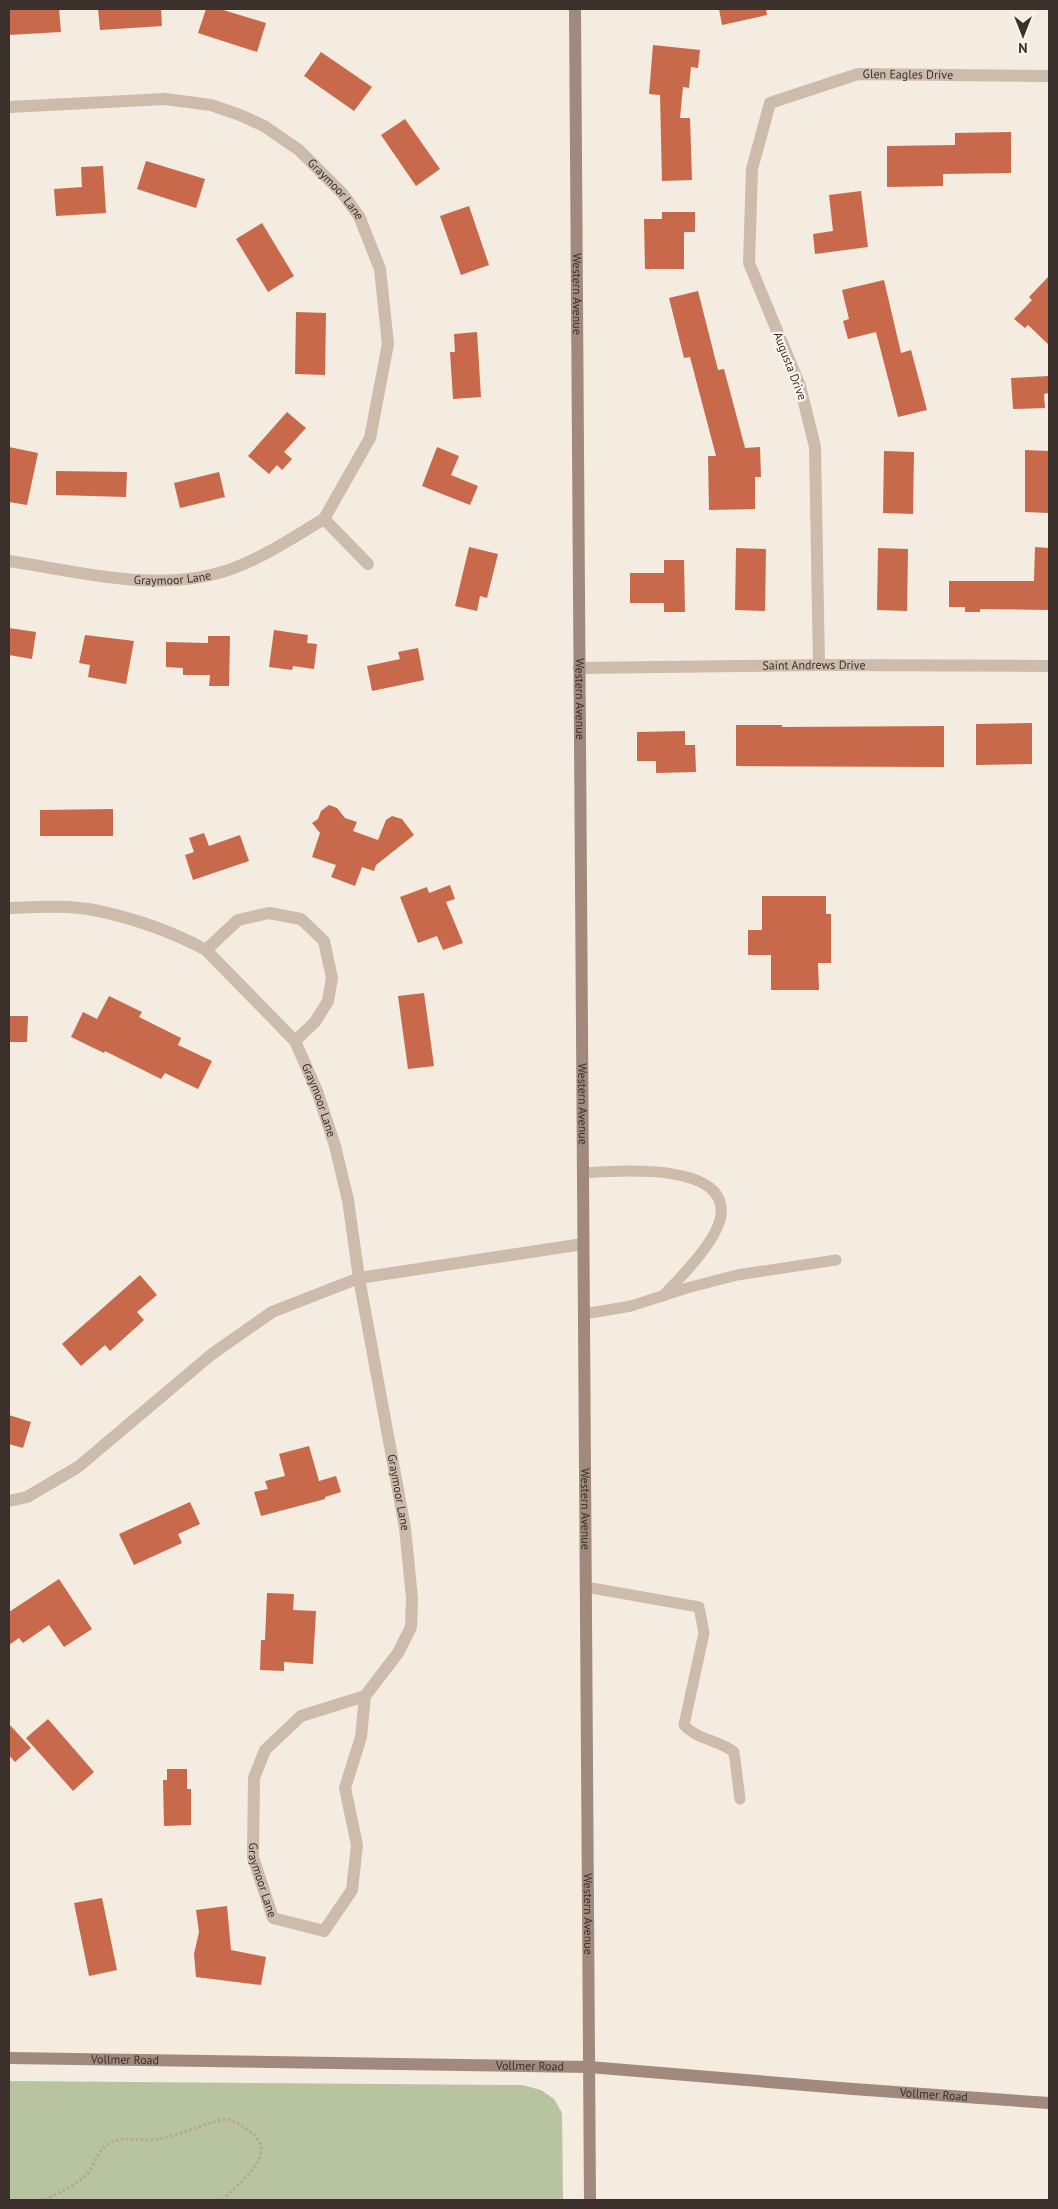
<svg xmlns="http://www.w3.org/2000/svg" width="1058" height="2209" font-family="'PT Sans',sans-serif">
  <rect width="100%" height="100%" fill="#f4ebe1"/>
  <polygon fill="#b8c4a0" points="9,2081 522,2085 541,2090 554,2099 562,2113 563,2200 9,2200"/>
  <g fill="#c8694b">
    <polygon points="9,9 59,9 61,32 9,35"/>
    <polygon points="98,9 161,9 162,26 100,30"/>
    <polygon points="206,9 220,9 266,23 257,52 198,33"/>
    <polygon points="719,9 766,9 767,15 722,25"/>
    <polygon points="653,45 700,50 698,68 691,67 689,88 683,87 680,118 690,118 692,180 662,181 660,95 649,94"/>
    <polygon points="321,52 372,87 354,111 304,76"/>
    <polygon points="405,119 440,169 416,186 381,135"/>
    <polygon points="1011,132 1011,173 943,174 943,186 887,187 887,146 955,145 955,133"/>
    <polygon points="146,161 205,179 196,208 137,189"/>
    <polygon points="103,166 106,213 56,216 54,189 82,187 81,167"/>
    <polygon points="861,191 868,247 815,254 813,234 833,231 829,195"/>
    <polygon points="469,206 489,265 461,275 440,216"/>
    <polygon points="662,212 695,212 695,232 684,232 684,269 645,269 644,219 662,219"/>
    <polygon points="262,223 294,276 268,292 236,239"/>
    <polygon points="1049,276 1049,345 1028,325 1025,328 1014,319 1032,300 1029,297"/>
    <polygon points="884,280 901,353 911,350 927,410 898,417 876,332 848,339 843,321 849,319 842,290"/>
    <polygon points="698,291 718,370 724,369 745,448 760,447 761,477 755,477 755,509 709,510 708,456 716,456 690,357 684,358 669,298"/>
    <polygon points="296,312 326,313 325,375 295,374"/>
    <polygon points="477,332 481,397 453,399 450,352 455,352 454,334"/>
    <polygon points="1049,376 1049,393 1044,394 1045,408 1013,409 1011,378"/>
    <polygon points="287,412 306,428 284,452 292,459 282,470 277,465 269,474 248,456"/>
    <polygon points="9,447 38,453 27,505 9,502"/>
    <polygon points="437,447 459,456 451,475 478,486 470,505 422,486"/>
    <polygon points="1025,450 1049,451 1049,513 1025,512"/>
    <polygon points="884,451 914,452 913,514 883,513"/>
    <polygon points="56,471 127,472 126,497 56,495"/>
    <polygon points="219,472 225,497 180,508 174,483"/>
    <polygon points="469,547 498,554 487,598 480,596 477,611 455,606"/>
    <polygon points="1035,547 1049,548 1049,610 980,609 980,612 965,612 965,607 949,607 949,581 1034,581"/>
    <polygon points="736,548 766,549 765,611 735,610"/>
    <polygon points="878,548 908,549 907,611 877,610"/>
    <polygon points="664,560 684,560 685,612 664,612 664,603 630,603 630,573 664,573"/>
    <polygon points="9,628 36,632 32,659 9,655"/>
    <polygon points="274,630 308,635 307,643 317,644 314,669 293,666 292,670 269,667"/>
    <polygon points="85,635 134,641 126,684 88,677 90,665 79,663"/>
    <polygon points="208,636 230,636 229,686 209,686 210,675 183,675 183,668 166,667 166,642 208,643"/>
    <polygon points="418,648 424,680 372,691 367,666 400,659 398,652"/>
    <polygon points="1032,723 1032,764 976,765 976,724"/>
    <polygon points="736,725 782,725 782,727 944,726 944,767 736,766"/>
    <polygon points="685,731 685,745 695,745 696,772 656,773 656,761 637,761 637,732"/>
    <polygon points="329,805 337,808 345,818 357,822 353,831 378,840 386,820 392,816 402,819 414,835 376,865 374,871 362,867 355,886 331,877 336,865 312,857 320,833 312,823 318,819 321,811"/>
    <polygon points="113,809 113,836 40,836 40,810"/>
    <polygon points="204,833 209,846 240,835 249,861 193,880 185,855 194,852 189,838"/>
    <polygon points="450,885 455,899 446,902 463,943 443,950 437,936 418,943 400,897 427,887 429,893"/>
    <polygon points="762,896 826,896 826,914 831,914 831,963 818,963 819,990 771,990 771,955 748,955 748,930 762,930"/>
    <polygon points="424,993 434,1066 408,1069 398,996"/>
    <polygon points="109,996 142,1012 139,1017 181,1038 178,1045 212,1061 198,1089 165,1073 161,1079 105,1051 104,1053 71,1037 83,1012 97,1019"/>
    <polygon points="9,1016 28,1016 27,1042 9,1042"/>
    <polygon points="140,1275 157,1295 137,1312 144,1320 110,1351 105,1345 81,1366 62,1344"/>
    <polygon points="9,1415 31,1422 23,1448 9,1444"/>
    <polygon points="309,1446 319,1481 336,1476 341,1492 325,1497 325,1499 261,1516 254,1492 268,1489 265,1481 285,1476 279,1454"/>
    <polygon points="190,1502 200,1524 178,1534 182,1543 134,1565 119,1534"/>
    <polygon points="59,1579 92,1629 64,1647 49,1625 23,1643 19,1638 9,1645 9,1612"/>
    <polygon points="267,1593 294,1594 293,1610 316,1611 313,1664 284,1662 284,1671 260,1670 261,1640 265,1640"/>
    <polygon points="48,1719 94,1772 73,1791 26,1738"/>
    <polygon points="9,1724 31,1748 15,1762 9,1755"/>
    <polygon points="167,1769 187,1769 187,1789 191,1789 191,1825 164,1826 163,1780 167,1780"/>
    <polygon points="102,1898 117,1970 89,1976 74,1903"/>
    <polygon points="227,1906 231,1950 266,1957 261,1985 196,1977 194,1954 199,1932 196,1910"/>
  </g>
  <g fill="none" stroke-linecap="round" stroke-linejoin="round">
    <path stroke="#b9a596" stroke-width="3" stroke-dasharray="2.5 2.5" stroke-linecap="butt" d="M45 2200C59 2192 76 2186 87 2174 95 2164 98 2149 110 2143 125 2135 142 2142 158 2139 181 2135 202 2124 225 2119 234 2120 241 2125 249 2131 282 2153 240 2181 223 2200"/>
    <g stroke="#cdbbac" stroke-width="11">
      <path d="M583 1173C615 1171 727 1161 721 1215 718 1240 680 1278 663 1296"/>
      <polyline points="584,1314 631,1306 687,1288 737,1275 836,1260"/>
      <path d="M586 1587 699 1607 704 1633 684 1725C697 1740 719 1740 734 1752L740 1799"/>
    </g>
    <g stroke="#cdbbac" stroke-width="12">
      <path id="s1" d="M9 107 165 99 211 105 240 115 264 126 299 150 342 193 359 216 380 269 388 344 370 438 324 519"/>
      <path id="s2" d="M9 561C82 572 162 595 234 568 266 556 295 536 324 519L368 564"/>
      <path id="s3" d="M819 665 815 447 800 386 749 263 752 169 770 103 858 74 1049 76"/>
      <path id="s4" d="M579 668 819 665 1049 666"/>
      <path d="M9 908C36 907 67 905 94 910 133 918 171 931 206 950L238 920 269 913 301 919 324 941 332 978 328 1001 315 1022 295 1041"/>
      <path id="s5" d="M206 950 295 1041 317 1091 335 1146 348 1200 359 1278 405 1528 412 1598 411 1627 398 1653 365 1696 301 1716 265 1750 254 1778 253 1857 273 1918 324 1931 352 1890 357 1845 345 1788 361 1737 365 1696"/>
      <polyline points="9,1501 27,1497 78,1467 212,1354 272,1312 359,1278 583,1244"/>
    </g>
    <g stroke="#a18a7d" stroke-width="12">
      <path id="s6" d="M575 9 590 2200"/>
      <path id="s7" d="M9 2058 589 2067 853 2089 1049 2103"/>
    </g>
  </g>
  <g text-anchor="middle" stroke-width="4.5" stroke-linejoin="round" paint-order="stroke">
    <g font-size="12" fill="#3b302b" stroke="#fbf5ee">
      <text dy="4" stroke="none"><textPath href="#s3" startOffset="719">Glen Eagles Drive</textPath></text>
      <text dy="4" stroke="none"><textPath href="#s1" startOffset="356">Graymoor Lane</textPath></text>
      <text dy="4" stroke="none"><textPath href="#s6" startOffset="285">Western Avenue</textPath></text>
      <text transform="translate(790 366) rotate(69)" y="4">Augusta Drive</text>
      <text dy="4" stroke="none"><textPath href="#s2" startOffset="165">Graymoor Lane</textPath></text>
      <text dy="4" stroke="none"><textPath href="#s4" startOffset="235">Saint Andrews Drive</textPath></text>
      <text dy="4" stroke="none"><textPath href="#s6" startOffset="690">Western Avenue</textPath></text>
      <text dy="4" stroke="none"><textPath href="#s5" startOffset="191">Graymoor Lane</textPath></text>
      <text dy="4" stroke="none"><textPath href="#s6" startOffset="1095">Western Avenue</textPath></text>
      <text dy="4" stroke="none"><textPath href="#s5" startOffset="592">Graymoor Lane</textPath></text>
      <text dy="4" stroke="none"><textPath href="#s6" startOffset="1500">Western Avenue</textPath></text>
      <text dy="4" stroke="none"><textPath href="#s5" startOffset="1061">Graymoor Lane</textPath></text>
      <text dy="4" stroke="none"><textPath href="#s6" startOffset="1905">Western Avenue</textPath></text>
      <text dy="4" stroke="none"><textPath href="#s7" startOffset="116">Vollmer Road</textPath></text>
      <text dy="4" stroke="none"><textPath href="#s7" startOffset="521">Vollmer Road</textPath></text>
      <text dy="4" stroke="none"><textPath href="#s7" startOffset="926">Vollmer Road</textPath></text>
    </g>
  </g>
  <rect width="1058" height="2209" fill="none" stroke="#3b302b" stroke-width="20"/>
  <g transform="translate(1023 35) rotate(180)" stroke="#fbf5ee" stroke-width="4" paint-order="stroke">
  <path d="M0-4L9 19L0 12L-9 19Z" fill="#3b302b"/>
  <text y="-8" font-size="14" font-weight="bold" text-anchor="middle" fill="#3b302b">N</text>
  </g>
</svg>
